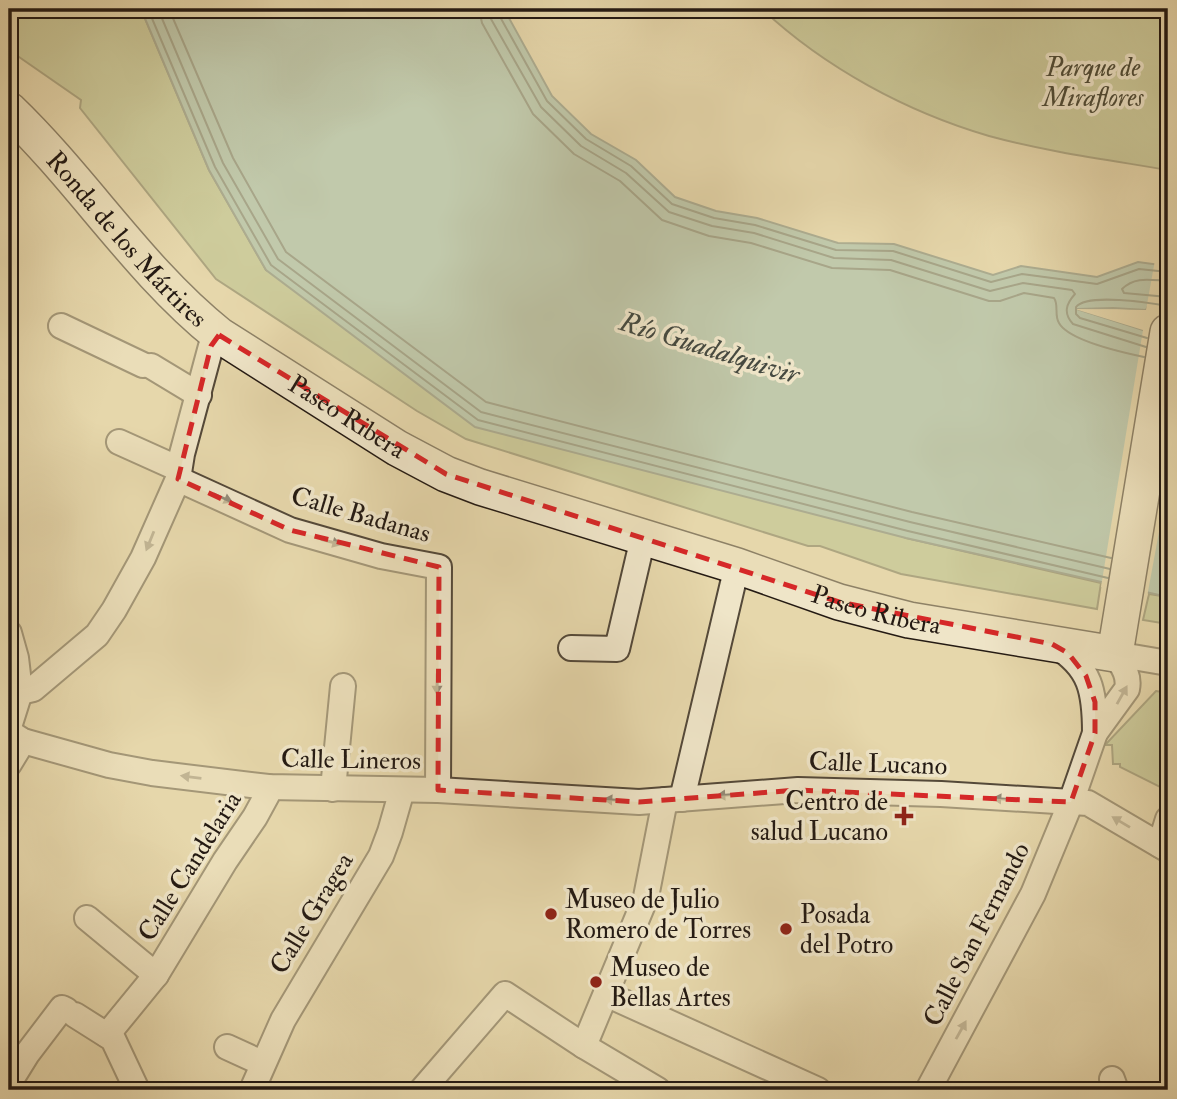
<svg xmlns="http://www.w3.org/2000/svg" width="1177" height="1099" font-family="'IM FELL Double Pica',serif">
  <rect width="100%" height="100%" fill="#e6d7ab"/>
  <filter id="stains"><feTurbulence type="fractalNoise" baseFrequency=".00286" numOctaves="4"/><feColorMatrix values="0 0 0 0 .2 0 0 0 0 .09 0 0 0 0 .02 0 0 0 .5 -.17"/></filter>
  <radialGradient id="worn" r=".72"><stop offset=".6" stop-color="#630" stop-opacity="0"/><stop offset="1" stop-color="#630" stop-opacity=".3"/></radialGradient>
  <g fill="#b2bf8b" stroke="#6b6c4f" stroke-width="2">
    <polygon points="9,9 141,9 209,170 266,270 906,538 1101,583 1097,609 901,574 820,546 808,546 466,439 417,411 216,279 80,108 81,100 9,50"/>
    <path d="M762 9H1168V170C1109 160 1048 152 989 136 907 112 825 68 762 9Z"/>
    <polygon points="1149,594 1168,597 1168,624 1143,620"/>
    <polygon points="1156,691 1168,693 1168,791 1120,767 1120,764 1113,764 1112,745 1105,745"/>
  </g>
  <polygon fill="#96b9ac" stroke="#68796f" stroke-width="2" points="141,9 504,9 552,96 591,134 636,160 675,197 716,211 757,218 838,243 894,244 993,275 1021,266 1097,277 1138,262 1168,266 1146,310 1113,308 1077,309 1143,330 1168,335 1168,597 906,538 475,427 266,270 209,170"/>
  <polygon fill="#e6d7ab" points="1155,260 1168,262 1168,316 1093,311 1168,332 1168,483 1147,597 1101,587 1143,330 1075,309 1146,310"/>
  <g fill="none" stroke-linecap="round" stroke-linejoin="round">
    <g stroke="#5d6a60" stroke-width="2">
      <polyline points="148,9 215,167 271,265 478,420 908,531 1108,578"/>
      <polyline points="158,9 223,163 278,259 481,412 910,522 1110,569"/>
      <polyline points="169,9 233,158 286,252 486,402 912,512 1111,558"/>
      <path d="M479 9 482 23 533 114 574 154 620 181 662 220 709 236 751 243 832 268 890 270 989 301H1000L1024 293 1054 298C1059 305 1054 315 1059 323 1069 341 1125 353 1144 357"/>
      <path d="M489 9 491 19 541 107 581 146 626 173 669 212 712 226 754 233 834 258 891 260 990 291 1023 283 1072 290 1075 294C1066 304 1063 313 1073 324L1146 347"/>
      <polyline points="498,9 499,15 547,101 586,139 631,166 672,204 714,218 755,225 836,250 893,251 991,282 1022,274 1097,284 1139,269 1168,272"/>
      <path d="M1168 281C1150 280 1135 276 1122 289L1124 293 1168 297"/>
      <path d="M1147 338 1080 318 1076 314V307C1087 293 1150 303 1168 306"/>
    </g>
    <defs>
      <g id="street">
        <polyline points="61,326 143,365"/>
        <polyline points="151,366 199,395"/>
        <polyline points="119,442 179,469"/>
        <polyline points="178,479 290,530 381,556 439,567 438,790"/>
        <polyline points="9,633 16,658 20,692 9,727"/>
        <path d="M1054 645C1091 667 1095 692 1095 733"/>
        <polyline points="571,648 617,649 643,538"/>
        <polyline points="1115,654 1168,663"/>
        <polyline points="20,692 33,689 97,635 114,610 143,558 178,479 182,454 211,346 219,335"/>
        <polyline points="9,732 23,741 109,765 152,773 268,787 438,790 639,802 798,790 941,794 1088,803 1168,850"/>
        <polyline points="9,764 23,741"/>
        <polyline points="333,789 343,686"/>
        <polyline points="682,799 737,566"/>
        <polyline points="1160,845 1168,819"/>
        <polyline points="87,918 156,975"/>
        <polyline points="606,994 818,1090"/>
        <polyline points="75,1015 113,1039 137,1090"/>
        <polyline points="107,1035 156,975 225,861 255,817 267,795 268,787"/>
        <polyline points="584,1046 646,897 665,800"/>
        <polyline points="227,1047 262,1063"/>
        <polyline points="1112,1079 1116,1090"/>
        <polyline points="9,1083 27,1054 62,1008 66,1010"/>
        <polyline points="252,1090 283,1020 381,856 390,832 402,790"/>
        <polyline points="422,1090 505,994 584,1046 658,1090"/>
        <path d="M928 1090 1033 894 1071 802 1095 733 1127 689C1130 675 1122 665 1115 654"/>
      </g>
      <g id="secondary">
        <path id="s1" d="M9 110C83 181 139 271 219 335L397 448 446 474 480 487 737 566 839 602 909 620 1115 654 1168 332"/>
      </g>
    </defs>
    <use href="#street" stroke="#544939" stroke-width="28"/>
    <use href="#secondary" stroke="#241a13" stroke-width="38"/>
    <use href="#street" stroke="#efe5c8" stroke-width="24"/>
    <use href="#secondary" stroke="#efe5c8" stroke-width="35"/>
  </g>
  <defs><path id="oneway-solid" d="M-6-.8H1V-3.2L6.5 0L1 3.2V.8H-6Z" transform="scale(1.75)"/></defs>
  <g fill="#948a77">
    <use href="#oneway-solid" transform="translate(223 498) rotate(24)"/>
    <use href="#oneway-solid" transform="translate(150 541) rotate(112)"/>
    <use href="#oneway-solid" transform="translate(331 542) rotate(15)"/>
    <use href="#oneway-solid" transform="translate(437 684) rotate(91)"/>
    <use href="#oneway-solid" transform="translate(1122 695) rotate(-61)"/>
    <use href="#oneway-solid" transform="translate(191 777) rotate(-173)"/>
    <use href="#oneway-solid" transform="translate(727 795) rotate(176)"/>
    <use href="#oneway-solid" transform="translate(1003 799) rotate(-176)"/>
    <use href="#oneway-solid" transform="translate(614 800) rotate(-176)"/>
    <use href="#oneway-solid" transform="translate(1121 822) rotate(-149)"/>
    <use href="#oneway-solid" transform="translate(961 1030) rotate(-61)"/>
  </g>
  <path d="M0 0H1177V1099H0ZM219 335 446 474 839 602 1052 644 1068 653 1086 676 1095 702V733L1071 802 798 790 639 802 438 790 439 567 290 530 178 479 211 346Z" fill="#e6d7ab" fill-opacity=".55" fill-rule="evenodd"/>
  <path fill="none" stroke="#d62828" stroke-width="5" stroke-dasharray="14 9" stroke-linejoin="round" d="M219 335 446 474 839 602 1052 644 1068 653 1086 676 1095 702V733L1071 802 798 790 639 802 438 790 439 567 290 530 178 479 211 346Z"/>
  <g fill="#8f2418" stroke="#efe5c8" stroke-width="2.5">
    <path d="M900.5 805.5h7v7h7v7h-7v7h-7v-7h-7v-7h7z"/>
    <circle cx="551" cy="914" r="7"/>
    <circle cx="786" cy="929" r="7"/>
    <circle cx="596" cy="982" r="7"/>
  </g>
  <g text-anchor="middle" stroke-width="7" stroke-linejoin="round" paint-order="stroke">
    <g font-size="26" font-style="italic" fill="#4f4c37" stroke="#efe5c8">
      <text x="1093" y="76">Parque de<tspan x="1093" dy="30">Miraflores</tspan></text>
    </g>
    <g font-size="26" fill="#241a13" stroke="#efe5c8">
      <text dy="9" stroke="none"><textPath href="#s1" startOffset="175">Ronda de los Mártires</textPath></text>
      <text dy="9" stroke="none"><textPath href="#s1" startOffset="460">Paseo Ribera</textPath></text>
      <text transform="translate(361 514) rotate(16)" y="9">Calle Badanas</text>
      <text dy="9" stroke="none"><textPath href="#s1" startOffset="1026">Paseo Ribera</textPath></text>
      <text transform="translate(351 759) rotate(1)" y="9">Calle Lineros</text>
      <text transform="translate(878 763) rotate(2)" y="9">Calle Lucano</text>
      <text transform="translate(189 866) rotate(-58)" y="9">Calle Candelaria</text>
      <text transform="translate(311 913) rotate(-59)" y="9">Calle Gragea</text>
      <text transform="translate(976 934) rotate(-63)" y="9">Calle San Fernando</text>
    </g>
    <g font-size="26" fill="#241a13" stroke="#efe5c8" text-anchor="start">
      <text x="888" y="810" text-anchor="end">Centro de<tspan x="888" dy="30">salud Lucano</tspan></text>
      <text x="565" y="908">Museo de Julio<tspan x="565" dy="30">Romero de Torres</tspan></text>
      <text x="800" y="923">Posada<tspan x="800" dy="30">del Potro</tspan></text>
      <text x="610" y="976">Museo de<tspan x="610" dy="30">Bellas Artes</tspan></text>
    </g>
    <g font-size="28" font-style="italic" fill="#464a41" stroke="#efe5c8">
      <text transform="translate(710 347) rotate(17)" y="10">Río Guadalquivir</text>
    </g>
  </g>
  <rect width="1177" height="1099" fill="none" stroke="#e6d7ab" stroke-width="35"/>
  <rect x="10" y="10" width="1156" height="1078" fill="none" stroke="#241a13" stroke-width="3.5"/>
  <rect x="18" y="18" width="1142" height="1064" fill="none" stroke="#241a13" stroke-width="2"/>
  <rect width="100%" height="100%" filter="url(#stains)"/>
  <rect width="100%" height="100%" fill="url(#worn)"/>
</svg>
